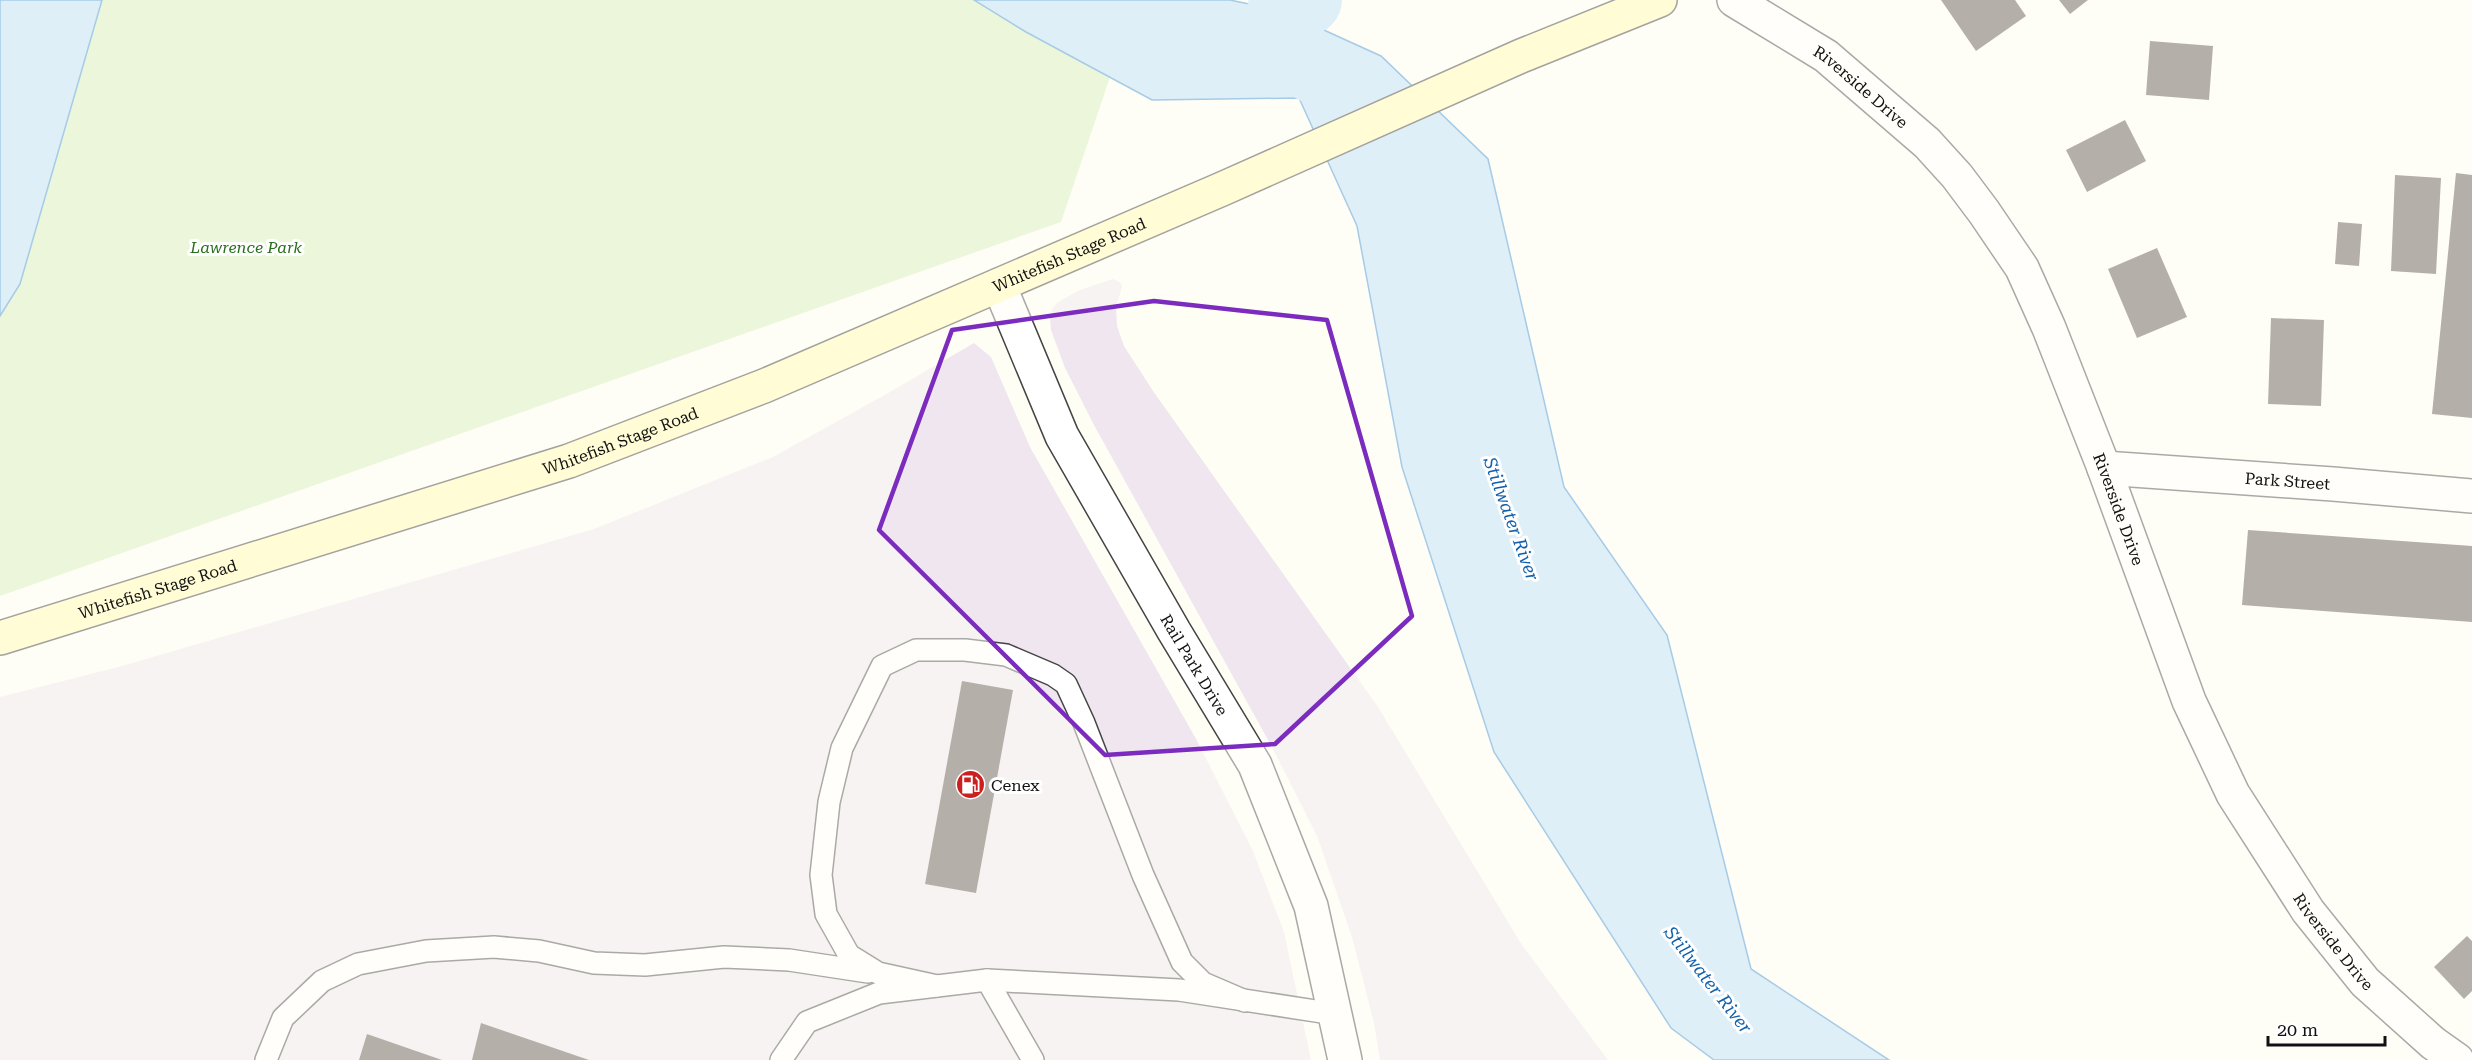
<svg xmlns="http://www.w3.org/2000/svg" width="2472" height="1060" font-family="'Roboto Serif',serif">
  <rect width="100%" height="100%" fill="#fffef5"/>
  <g fill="#efe6ef">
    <polygon points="1113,279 1121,283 1122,287 1116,307 1117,326 1124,346 1153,391 1378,707 1522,945 1608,1060 1380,1060 1374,1023 1352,937 1317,836 1273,749 1094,425 1065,368 1051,330 1050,317 1052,309 1058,302 1080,290"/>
    <polygon points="974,343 991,357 1030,447 1195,737 1253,851 1284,932 1311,1060 0,1060 0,697 122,666 594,529 773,457 890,392"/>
  </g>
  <polygon fill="#d2edbb" points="0,0 1136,0 1061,222 0,596"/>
  <g fill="#b7ddf9" stroke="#3a8fd4" stroke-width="1.5">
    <polygon points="0,0 102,0 20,284 0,316"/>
    <polygon points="974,0 1230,0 1282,11 1381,56 1488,159 1564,487 1667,635 1751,969 1889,1060 1714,1060 1671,1028 1494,752 1402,467 1357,226 1299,98 1152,100 1026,32"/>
  </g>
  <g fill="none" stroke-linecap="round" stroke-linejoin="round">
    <polyline stroke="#b7ddf9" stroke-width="70" points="1307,0 1282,11 1272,45 1328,76"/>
  </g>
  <g fill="#5a534c">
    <polygon points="1941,0 2015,0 2026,16 1976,51"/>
    <polygon points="2059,0 2088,0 2070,14"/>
    <polygon points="2150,41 2213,46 2209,100 2146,95"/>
    <polygon points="2125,120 2146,161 2087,192 2066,150"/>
    <polygon points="2456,173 2472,175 2472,418 2432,414"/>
    <polygon points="2395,175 2441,178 2436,274 2391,271"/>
    <polygon points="2338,222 2362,224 2359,266 2335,264"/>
    <polygon points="2157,248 2187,317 2137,338 2108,269"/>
    <polygon points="2271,318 2324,320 2321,406 2268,404"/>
    <polygon points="2248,530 2472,546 2472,622 2242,605"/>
    <polygon points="962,681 1013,690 976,893 925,884"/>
    <polygon points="2467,936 2472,941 2472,991 2464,999 2434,967"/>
    <polygon points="481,1023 589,1060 472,1060"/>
    <polygon points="367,1034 442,1060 359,1060"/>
  </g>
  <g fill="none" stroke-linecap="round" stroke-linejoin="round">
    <defs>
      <g id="lane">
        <polyline points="987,980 1033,1060"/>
        <polyline points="937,986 878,973 849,955 826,914 821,875 829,802 842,748 882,666 916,650 965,650 1006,655 1053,675 1066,684 1084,723 1143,875 1182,962 1203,983 1245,1001"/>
        <polyline points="266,1060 283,1018 322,981 358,964 426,951 494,947 539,951 594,963 645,965 724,957 789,960 868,972"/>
        <polyline points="781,1060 807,1022 879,993 987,980 1179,990 1335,1014"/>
      </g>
      <g id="street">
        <path id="s1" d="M1734 0 1826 56 1927 143 1957 176 1984 212 2022 268 2049 328 2104 468 2189 701 2233 794 2308 911 2365 982 2433 1043 2457 1060"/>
        <path id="s2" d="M999 285 1062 436 1174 631 1255 765 1311 906 1345 1060"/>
        <path id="s3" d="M2104 468 2333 484 2472 496"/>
      </g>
      <g id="secondary">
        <path id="s4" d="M0 638 569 461 764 386 1222 189 1521 56 1660 0"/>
      </g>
    </defs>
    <use href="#lane" stroke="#444" stroke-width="24"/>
    <use href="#street" stroke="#444" stroke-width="36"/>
    <use href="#secondary" stroke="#333" stroke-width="36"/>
    <use href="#lane" stroke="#fff" stroke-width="21"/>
    <use href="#street" stroke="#fff" stroke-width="33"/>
    <use href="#secondary" stroke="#fffab0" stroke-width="33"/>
  </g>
  <path d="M0 0H2472V1060H0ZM1154 301 1327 320 1412 616 1275 744 1105 755 879 530 952 330Z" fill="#fffef5" fill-opacity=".55" fill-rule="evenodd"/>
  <path fill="none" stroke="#7b2cbf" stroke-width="4.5" stroke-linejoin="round" d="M1154 301 1327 320 1412 616 1275 744 1105 755 879 530 952 330Z"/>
  <defs>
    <symbol id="fuel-disc" viewBox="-11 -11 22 22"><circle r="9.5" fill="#ca2120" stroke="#fff"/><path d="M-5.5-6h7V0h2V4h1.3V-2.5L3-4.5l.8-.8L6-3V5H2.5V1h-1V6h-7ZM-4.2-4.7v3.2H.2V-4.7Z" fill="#fff"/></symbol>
  </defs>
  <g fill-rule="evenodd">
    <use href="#fuel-disc" x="954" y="768" width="33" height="33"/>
  </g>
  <g text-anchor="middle" stroke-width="6" stroke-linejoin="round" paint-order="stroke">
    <g font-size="16" fill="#111" stroke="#fff">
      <text dy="6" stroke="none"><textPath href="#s1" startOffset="154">Riverside Drive</textPath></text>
      <text dy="6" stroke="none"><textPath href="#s4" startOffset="1137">Whitefish Stage Road</textPath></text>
      <text dy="6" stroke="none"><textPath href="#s4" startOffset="651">Whitefish Stage Road</textPath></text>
      <text dy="6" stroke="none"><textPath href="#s3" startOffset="184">Park Street</textPath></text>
      <text dy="6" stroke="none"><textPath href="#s1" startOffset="658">Riverside Drive</textPath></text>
      <text dy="6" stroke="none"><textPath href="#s4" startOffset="165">Whitefish Stage Road</textPath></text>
      <text dy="6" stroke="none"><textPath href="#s2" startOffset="428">Rail Park Drive</textPath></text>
      <text dy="6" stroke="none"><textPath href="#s1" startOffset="1144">Riverside Drive</textPath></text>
    </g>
    <g font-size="16" font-style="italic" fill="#296e1c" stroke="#fff">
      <text x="246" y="253">Lawrence Park</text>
    </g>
    <g font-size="16" fill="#111" stroke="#fff" text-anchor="start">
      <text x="991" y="791">Cenex</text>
    </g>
    <g font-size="18" font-style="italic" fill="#1260ab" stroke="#fff">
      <text transform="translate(1511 519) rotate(70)" y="6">Stillwater River</text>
      <text transform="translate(1708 980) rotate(52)" y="6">Stillwater River</text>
    </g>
  </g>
  <path d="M2268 1036v9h117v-9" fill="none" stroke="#111111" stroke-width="3"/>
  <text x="2277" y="1036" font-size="18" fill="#111111" stroke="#ffffff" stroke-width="4.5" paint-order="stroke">20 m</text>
</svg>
